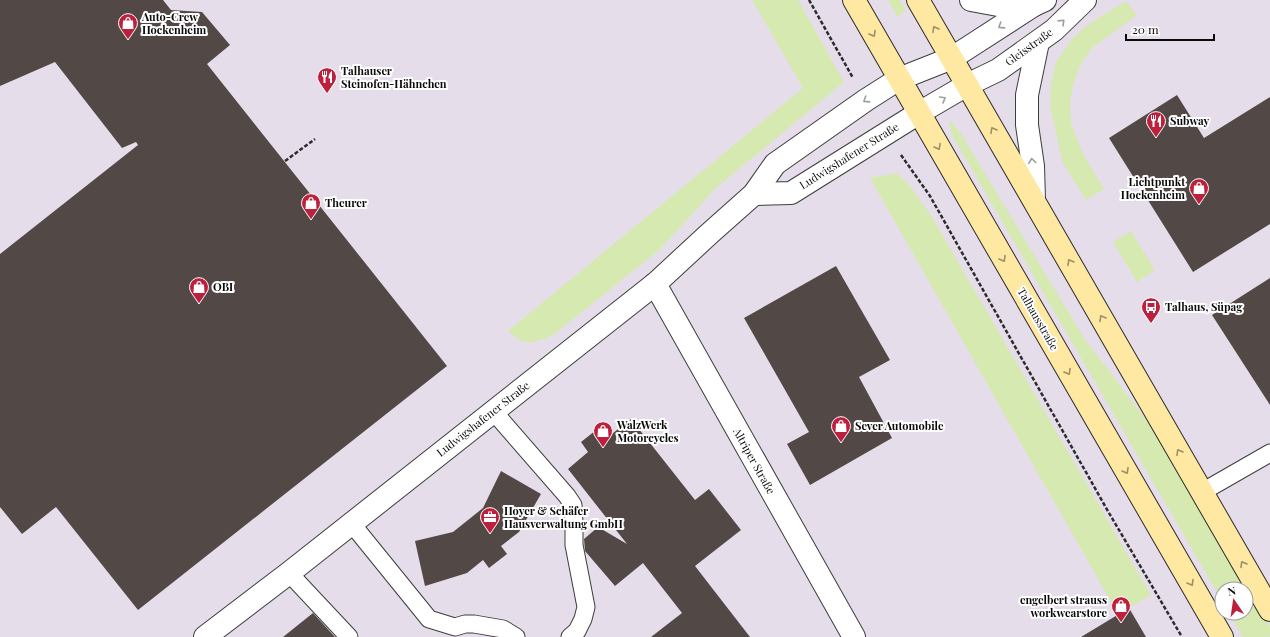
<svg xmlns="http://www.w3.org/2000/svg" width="1270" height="637" font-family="'Playfair Display',serif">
  <rect width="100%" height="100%" fill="#fff7e6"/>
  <path fill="#e6ddea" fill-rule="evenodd" d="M0 0H1270V637H0ZM1222 589H1246V613H1222Z"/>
  <g fill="#d5e9b0">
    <path d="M752 0H798L844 82 716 188 659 250 552 336C532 343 525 347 508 331L803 88Z"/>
    <polygon points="888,0 900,0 906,11 897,16"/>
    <polygon points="1126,1 1137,15 1092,48 1080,66 1073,85 1070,102 1071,123 1083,154 1104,189 1086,200 1063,163 1050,107 1051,83 1056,62 1071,40 1087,25"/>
    <polygon points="951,121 960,132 1084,338 1154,430 1260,609 1270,627 1270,637 1243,637 1229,613 1246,613 1246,589 1222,589 1222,601 953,137 949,123"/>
    <polygon points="897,173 911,187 932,217 1151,595 1118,614 870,178"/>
    <polygon points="1131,231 1155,270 1137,282 1113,242"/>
  </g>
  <g fill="#524946">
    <polygon points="0,0 163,0 171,10 202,12 230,45 207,64 447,366 138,610 56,507 22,534 0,507 0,254 138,145 136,142 122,148 55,62 0,86"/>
    <polygon points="1177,95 1204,138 1270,97 1270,224 1193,272 1109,138"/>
    <polygon points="836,266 890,360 859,377 892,438 810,485 787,444 809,432 744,318"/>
    <polygon points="1270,278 1270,405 1212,315"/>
    <polygon points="631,419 695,500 709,489 741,530 695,566 750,637 651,637 682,613 643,563 615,586 585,551 584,539 598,527 627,544 568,469 588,452 581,442 600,427 608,437"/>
    <polygon points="501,471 541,494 519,532 501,546 507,554 489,568 483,560 467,573 425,586 415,541 453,532 483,508"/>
    <polygon points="1129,608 1146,637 1081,637"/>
    <polygon points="313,613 335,637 283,637"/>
  </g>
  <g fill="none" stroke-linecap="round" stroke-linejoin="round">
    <defs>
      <g id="service">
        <polyline points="493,411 567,496 573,505 574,523 574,545 586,607 583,619 577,631 570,637"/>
        <polyline points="1202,492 1270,453"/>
        <polyline points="352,524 429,619 455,627 465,624 474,624 503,629 516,637"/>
        <polyline points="289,573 349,637"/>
      </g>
      <g id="minor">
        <polyline points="971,0 998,5 1034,5"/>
        <polyline points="754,194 791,193 919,113 967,85 998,70 1054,30 1085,0"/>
        <polyline points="1034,200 1033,166 1027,125 1027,95 1038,42"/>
        <polyline points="655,284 854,637"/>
        <polyline points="205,637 289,573 655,284 709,234 754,194 775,164 866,100 899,79 952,58 1034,5 1045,0"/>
      </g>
      <g id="secondary">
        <polyline points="854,0 1222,637"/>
        <polyline points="918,0 1270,610"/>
      </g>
    </defs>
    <use href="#service" stroke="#3d3d3d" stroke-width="19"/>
    <use href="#minor" stroke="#3d3d3d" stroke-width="24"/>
    <use href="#secondary" stroke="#2c2c2c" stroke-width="24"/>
    <g stroke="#2c2c2c" stroke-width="2.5" stroke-dasharray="4 2" stroke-linecap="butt">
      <polyline points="809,0 853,78"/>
      <polyline points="901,155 930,196 1109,513 1182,637"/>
      <polyline points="285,161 315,139"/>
    </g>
    <use href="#service" stroke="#fff" stroke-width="17"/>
    <use href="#minor" stroke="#fff" stroke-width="22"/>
    <use href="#secondary" stroke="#ffe8a1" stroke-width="22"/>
  </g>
  <defs><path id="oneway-chevron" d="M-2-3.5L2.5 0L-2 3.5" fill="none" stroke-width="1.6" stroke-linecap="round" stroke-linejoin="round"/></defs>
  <g stroke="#9d9d9d">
    <use href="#oneway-chevron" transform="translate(1062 22) rotate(-44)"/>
    <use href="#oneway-chevron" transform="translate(1001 26) rotate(147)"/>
    <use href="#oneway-chevron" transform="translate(943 99) rotate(-30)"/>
    <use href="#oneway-chevron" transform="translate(866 100) rotate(147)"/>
    <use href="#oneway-chevron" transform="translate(1032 161) rotate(-97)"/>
  </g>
  <g stroke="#9d8f65">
    <use href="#oneway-chevron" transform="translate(935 29) rotate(-120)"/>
    <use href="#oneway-chevron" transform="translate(873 34) rotate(61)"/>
    <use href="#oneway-chevron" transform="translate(993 130) rotate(-120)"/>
    <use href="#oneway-chevron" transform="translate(938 147) rotate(60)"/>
    <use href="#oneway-chevron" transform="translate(1003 259) rotate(60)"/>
    <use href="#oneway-chevron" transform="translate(1070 262) rotate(-120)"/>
    <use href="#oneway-chevron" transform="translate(1102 318) rotate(-120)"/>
    <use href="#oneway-chevron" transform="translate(1068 372) rotate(60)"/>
    <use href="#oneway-chevron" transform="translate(1179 452) rotate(-120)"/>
    <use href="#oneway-chevron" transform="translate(1126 471) rotate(60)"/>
    <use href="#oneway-chevron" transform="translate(1243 564) rotate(-120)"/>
    <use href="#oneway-chevron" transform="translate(1191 583) rotate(60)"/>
  </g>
  <defs>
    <symbol id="shop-pin" viewBox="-11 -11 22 30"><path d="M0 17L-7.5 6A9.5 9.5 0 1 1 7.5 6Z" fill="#bc203c" stroke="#fff"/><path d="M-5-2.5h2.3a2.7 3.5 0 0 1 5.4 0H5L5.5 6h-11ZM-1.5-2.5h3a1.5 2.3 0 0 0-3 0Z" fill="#fff"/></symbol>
    <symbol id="restaurant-pin" viewBox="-11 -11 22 30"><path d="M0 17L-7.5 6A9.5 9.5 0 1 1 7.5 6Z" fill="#bc203c" stroke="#fff"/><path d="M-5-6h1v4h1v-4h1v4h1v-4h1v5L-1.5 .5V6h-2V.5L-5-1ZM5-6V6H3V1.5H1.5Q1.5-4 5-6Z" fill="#fff"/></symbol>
    <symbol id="bus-pin" viewBox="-11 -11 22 30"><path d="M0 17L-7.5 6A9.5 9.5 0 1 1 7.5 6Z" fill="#bc203c" stroke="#fff"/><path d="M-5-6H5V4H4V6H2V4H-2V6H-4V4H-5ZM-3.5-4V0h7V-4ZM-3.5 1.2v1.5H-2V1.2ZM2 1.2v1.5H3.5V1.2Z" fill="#fff"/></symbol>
    <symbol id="office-pin" viewBox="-11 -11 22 30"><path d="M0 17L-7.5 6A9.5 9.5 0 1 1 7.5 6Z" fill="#bc203c" stroke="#fff"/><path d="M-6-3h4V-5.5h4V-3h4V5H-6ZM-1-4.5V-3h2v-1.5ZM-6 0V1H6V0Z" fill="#fff"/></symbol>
  </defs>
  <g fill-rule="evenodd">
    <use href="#shop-pin" x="117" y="12" width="22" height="30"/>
    <use href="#restaurant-pin" x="316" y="66" width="22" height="30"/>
    <use href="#restaurant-pin" x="1145" y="110" width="22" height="30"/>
    <use href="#shop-pin" x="1188" y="177" width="22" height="30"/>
    <use href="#shop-pin" x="300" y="192" width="22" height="30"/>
    <use href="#shop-pin" x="188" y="276" width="22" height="30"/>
    <use href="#bus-pin" x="1140" y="296" width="22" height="30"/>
    <use href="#shop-pin" x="830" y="415" width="22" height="30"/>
    <use href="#shop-pin" x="592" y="420" width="22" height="30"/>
    <use href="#office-pin" x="479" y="506" width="22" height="30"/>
    <use href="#shop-pin" x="1110" y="595" width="22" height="30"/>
  </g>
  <g text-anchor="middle" stroke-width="4" stroke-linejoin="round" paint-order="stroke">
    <g font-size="11" font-weight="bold" fill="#0a0a0a" stroke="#fff" text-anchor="start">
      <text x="142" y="21">Auto-Crew<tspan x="142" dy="13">Hockenheim</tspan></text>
      <text x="341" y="75">Talhauser<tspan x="341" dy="13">Steinofen-Hähnchen</tspan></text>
      <text x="1170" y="125">Subway</text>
      <text x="1185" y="186" text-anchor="end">Lichtpunkt<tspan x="1185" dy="13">Hockenheim</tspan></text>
      <text x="325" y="207">Theurer</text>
      <text x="213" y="291">OBI</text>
      <text x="1165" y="311">Talhaus, Süpag</text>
      <text x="617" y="429">WalzWerk<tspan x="617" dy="13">Motorcycles</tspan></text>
      <text x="855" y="430">Sever Automobile</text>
      <text x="504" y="515">Hoyer &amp; Schäfer<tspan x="504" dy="13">Hausverwaltung GmbH</tspan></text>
      <text x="1107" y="604" text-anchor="end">engelbert strauss<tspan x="1107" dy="13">workwearstore</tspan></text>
    </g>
    <g font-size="11" fill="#0a0a0a" stroke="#fff">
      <text transform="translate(1029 47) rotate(-36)" y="4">Gleisstraße</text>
      <text transform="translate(849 156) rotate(-32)" y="4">Ludwigshafener Straße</text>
      <text transform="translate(1038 319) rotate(60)" y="4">Talhausstraße</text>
      <text transform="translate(483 419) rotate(-38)" y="4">Ludwigshafener Straße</text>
      <text transform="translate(754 461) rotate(61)" y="4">Altriper Straße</text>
    </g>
  </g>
  <g transform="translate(1234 601) rotate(347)"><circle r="19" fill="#ffffff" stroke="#9d9d9d"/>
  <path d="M0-3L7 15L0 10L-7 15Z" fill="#bc203c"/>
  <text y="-6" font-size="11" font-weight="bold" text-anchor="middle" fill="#0a0a0a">N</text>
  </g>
  <path d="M1126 34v6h88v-6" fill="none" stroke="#0a0a0a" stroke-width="2"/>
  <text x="1132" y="34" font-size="12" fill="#0a0a0a" stroke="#ffffff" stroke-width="3" paint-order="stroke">20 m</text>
</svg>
